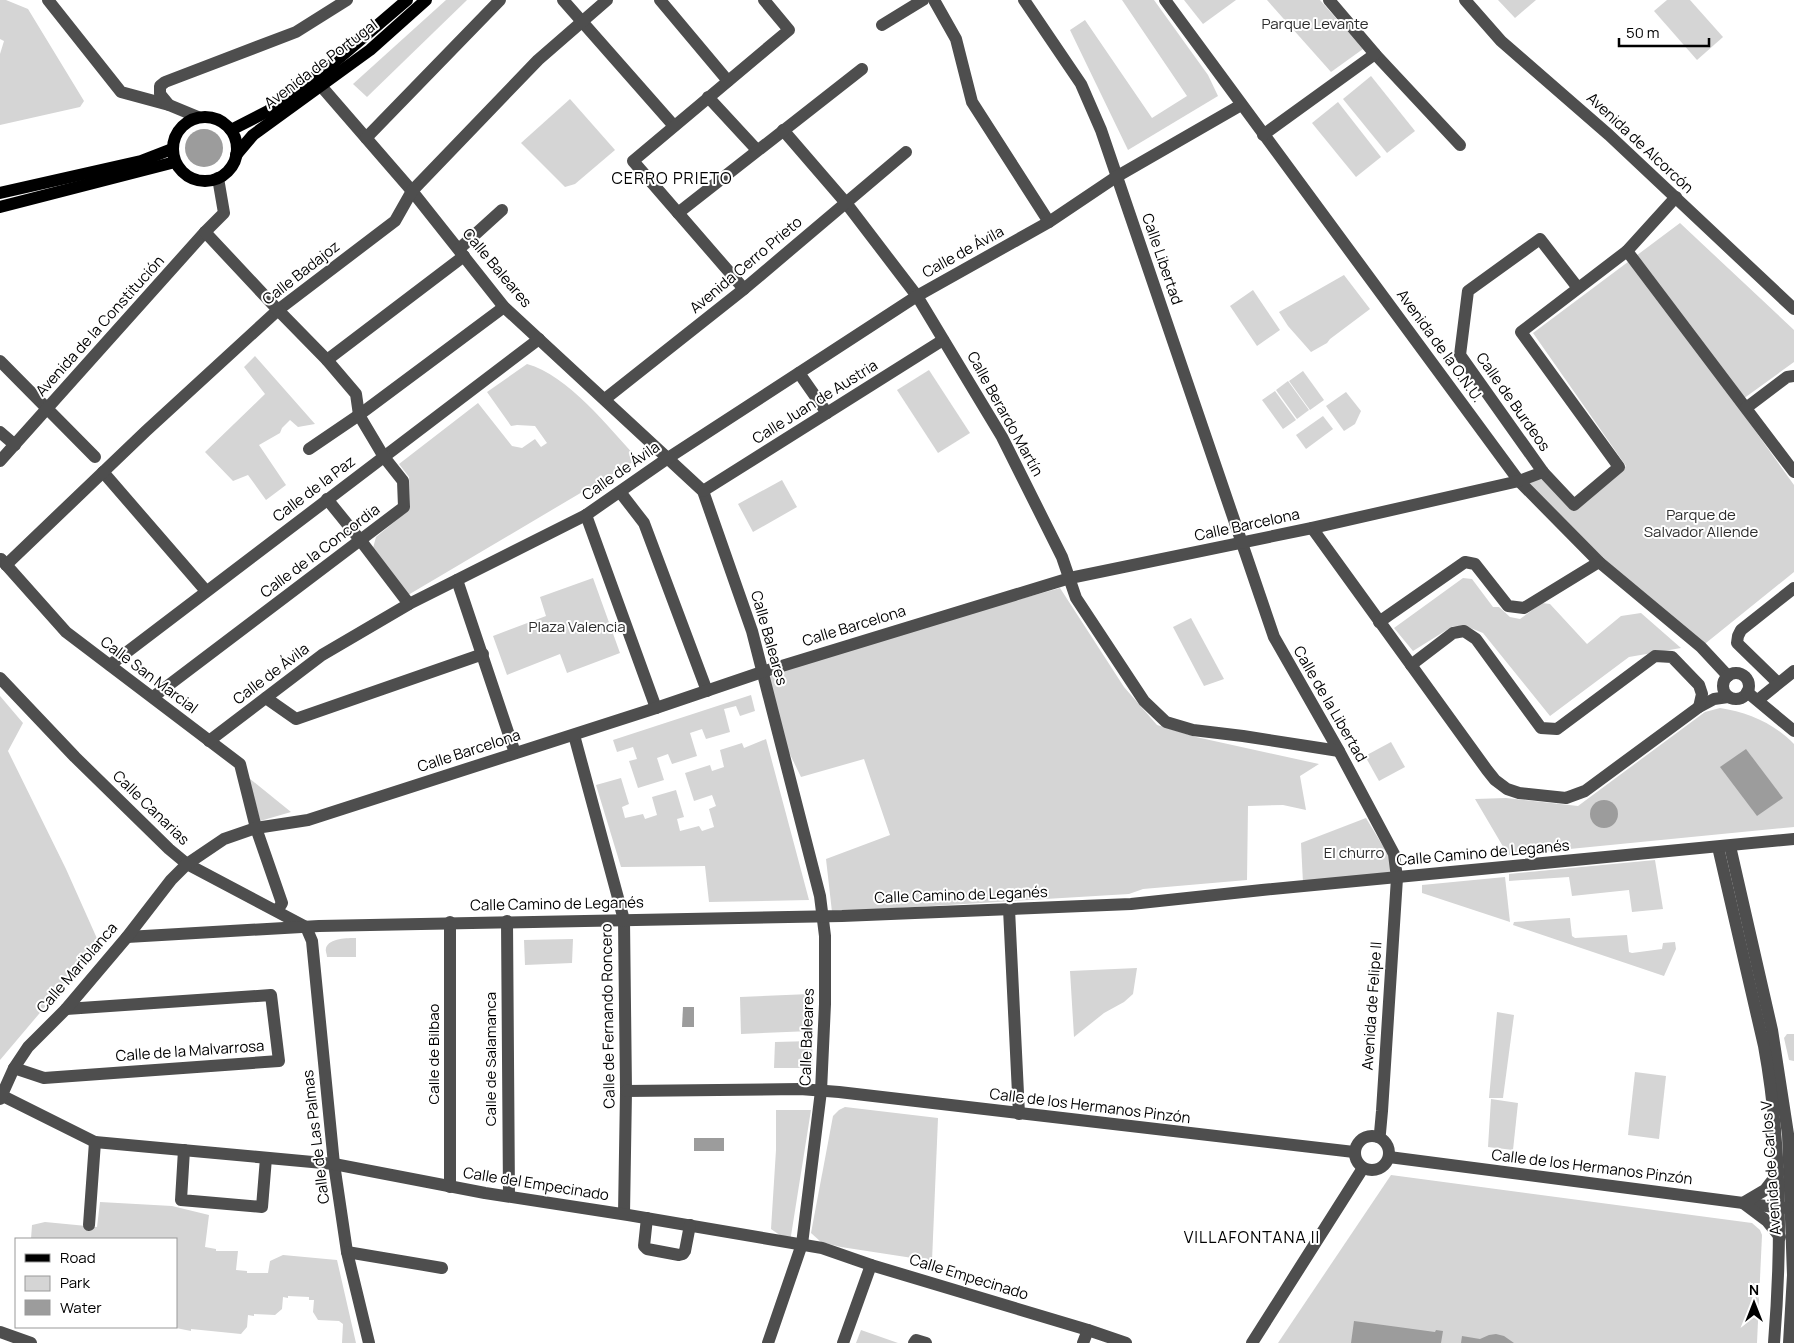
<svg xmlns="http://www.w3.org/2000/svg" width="1794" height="1343" font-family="Manrope,sans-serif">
  <rect width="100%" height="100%" fill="#fff"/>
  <g fill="#d5d5d5">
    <polygon points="0,0 6,0 28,9 84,101 80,107 0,125 0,54 4,41 0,39"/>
    <polygon points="446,0 467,0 367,97 353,84"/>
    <polygon points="1122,0 1154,0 1208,75 1218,96 1128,150 1070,30 1085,20 1152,118 1187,96"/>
    <polygon points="1184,0 1236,0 1203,24"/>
    <polygon points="1267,0 1320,0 1363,49 1331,72"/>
    <polygon points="1498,0 1536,0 1515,18"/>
    <polygon points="1667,0 1690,0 1723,37 1697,60 1654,11"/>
    <polygon points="1371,76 1415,131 1387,153 1343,99"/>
    <polygon points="570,99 615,150 575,184 565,187 521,143"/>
    <polygon points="1338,102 1381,157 1356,177 1312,123"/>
    <polygon points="1680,223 1794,330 1794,362 1736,404 1794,485 1794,572 1701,647 1519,481 1543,476 1574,508 1626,466 1533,333"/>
    <polygon points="1344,275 1370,309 1330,339 1327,343 1311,352 1288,326 1279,312"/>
    <polygon points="1253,290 1280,330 1257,346 1230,306"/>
    <polygon points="255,356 315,424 298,427 290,420 282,428 280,433 259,445 286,485 266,500 248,475 233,481 205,452 265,394 244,367"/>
    <path d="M527 364C568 375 609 428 638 459L403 598 373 548 376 537 410 509 409 477 399 464 478 403 512 446 522 448 535 439 541 447 547 443 535 426 517 425 511 426 487 392Z"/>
    <polygon points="929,370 970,433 938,453 897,390"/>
    <polygon points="1303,371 1324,400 1310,410 1289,381"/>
    <polygon points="1288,381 1309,410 1297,419 1276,390"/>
    <polygon points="1275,391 1296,420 1283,429 1262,400"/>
    <polygon points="1346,392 1361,411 1355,424 1344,431 1326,406"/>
    <polygon points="1323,416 1333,429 1306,449 1296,435"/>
    <polygon points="782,480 797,507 753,532 738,504"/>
    <polygon points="593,578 620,653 567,673 560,654 507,675 493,636 546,616 540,597"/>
    <polygon points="1463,578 1472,579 1493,607 1499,607 1510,617 1520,619 1542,603 1550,604 1587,644 1621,616 1641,613 1681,648 1629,657 1550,716 1483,633 1468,627 1453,626 1413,651 1394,628"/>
    <polygon points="1060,588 1124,687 1157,725 1196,737 1319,764 1300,776 1306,810 1283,805 1248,806 1247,880 1143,889 1129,894 832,912 826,859 890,835 864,759 801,777 784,742 769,677 789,669 798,661"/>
    <polygon points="1191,618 1224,679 1204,686 1173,627"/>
    <polygon points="751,695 755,711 740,716 736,706 724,709 730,732 706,739 702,729 690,733 697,756 672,764 668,754 657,758 664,780 638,788 629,761 637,759 633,747 617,752 613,740"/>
    <polygon points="0,696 23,723 8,751 66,869 99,943 0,1060"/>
    <path d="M1720 708C1748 712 1775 724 1794 744V827L1508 855 1475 799 1506 798 1578 806 1705 712Z"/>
    <polygon points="766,739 809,900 709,902 705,866 621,867 596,785 621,778 629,804 622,807 625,818 643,814 645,819 657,815 652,797 676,790 684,817 677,819 680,831 699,826 702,831 714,827 709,809 716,806 712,795 694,801 685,773 710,765 712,771 724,767 720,750 742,743 744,748"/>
    <polygon points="1391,742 1405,767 1379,781 1365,756"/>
    <polygon points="249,778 291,812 260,821"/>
    <polygon points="1366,818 1389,856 1397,878 1303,883 1301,843"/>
    <polygon points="1655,860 1663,909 1632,912 1629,890 1572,896 1569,877 1509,881 1509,874"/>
    <polygon points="1505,877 1510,922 1422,893 1422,885"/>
    <polygon points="1570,918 1572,936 1575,938 1627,935 1629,952 1632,953 1662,949 1663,943 1675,942 1676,949 1664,976 1513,925 1514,922"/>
    <path d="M356 938V957H327C327 954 325 951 326 948 329 938 348 938 356 938Z"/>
    <polygon points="573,939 572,963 525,965 524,940"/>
    <polygon points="1137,968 1133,994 1124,1002 1104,1013 1074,1037 1070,971"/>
    <polygon points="810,994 811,1031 741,1034 740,997"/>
    <polygon points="1497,1012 1514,1015 1503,1098 1489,1098"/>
    <polygon points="1787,1034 1794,1034 1794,1061 1789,1060 1784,1038"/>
    <polygon points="812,1041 813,1068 774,1068 775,1042"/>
    <polygon points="1635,1072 1666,1076 1659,1139 1628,1135"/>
    <polygon points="1491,1099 1518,1103 1513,1150 1488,1147"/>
    <polygon points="845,1107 938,1118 932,1261 841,1247 821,1242 811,1233 833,1116 839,1110"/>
    <polygon points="776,1110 811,1110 790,1242 771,1229 776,1150"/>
    <polygon points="1391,1175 1752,1223 1760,1230 1762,1235 1757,1343 1278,1343"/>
    <polygon points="100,1202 172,1206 209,1215 205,1247 216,1249 216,1251 238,1251 236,1270 247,1271 247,1273 268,1273 270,1261 283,1255 337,1260 356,1343 342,1343 343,1324 339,1321 318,1320 313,1312 314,1300 309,1300 309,1297 288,1296 288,1298 283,1297 282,1309 275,1315 254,1314 254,1316 248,1315 247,1327 241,1334 191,1329 191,1331 171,1327 176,1327 176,1239 31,1239 32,1225 45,1222 97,1227"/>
    <polygon points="861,1330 898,1343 856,1343"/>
  </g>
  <g fill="#9c9c9c">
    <circle cx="204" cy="148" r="19"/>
    <polygon points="1746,749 1783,798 1757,816 1720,767"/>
    <circle cx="1604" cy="814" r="14"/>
    <polygon points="683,1007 694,1007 694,1027 682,1027"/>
    <rect x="694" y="1138" width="30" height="13"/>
    <polygon points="1354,1321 1435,1332 1436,1330 1443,1331 1441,1343 1351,1343"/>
    <polygon points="1496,1334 1504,1336 1514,1343 1461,1343 1462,1336 1480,1339 1489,1335"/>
  </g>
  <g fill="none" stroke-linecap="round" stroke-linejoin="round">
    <g stroke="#4e4e4e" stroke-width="12">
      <polyline points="48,0 121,92 169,105 198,117"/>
      <polyline points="563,0 674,126"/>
      <polyline points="660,0 728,81"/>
      <polyline points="934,0 956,39 972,102 1049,222"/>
      <polyline points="1024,0 1081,84 1101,130 1274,637 1339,751 1394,854 1397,878 1382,1111 1380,1133 1378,1137"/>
      <polyline points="1165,0 1519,481 1599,562 1701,647 1728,676"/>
      <polyline points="1329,0 1375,54 1460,145"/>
      <polyline points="1465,0 1501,41 1609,135 1794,309"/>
      <polyline points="882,25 923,0"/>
      <polyline points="321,86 412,191 504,307 703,491 752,631 820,896 825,936 825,1004 821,1091 802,1244 768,1343"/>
      <polyline points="708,97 757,150"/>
      <polyline points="169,105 160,94 160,86 165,82 296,32 347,0"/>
      <polyline points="783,130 846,203 917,296 1002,437 1062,557 1076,598 1144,701 1166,722 1193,730 1243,736 1339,751"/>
      <polyline points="1263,135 1375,54"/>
      <polyline points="366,138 500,0"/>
      <polyline points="678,213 862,69"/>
      <polyline points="459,249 502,210"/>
      <polyline points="1627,251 1676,197"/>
      <polyline points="1578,288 1540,239 1468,291 1460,355 1543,472 1574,505 1619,467 1521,332 1627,251 1794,472"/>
      <polyline points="744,289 633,161 789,30 764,0"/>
      <polyline points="327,360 464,256"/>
      <polyline points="0,361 95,457"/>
      <polyline points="799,373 827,413"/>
      <polyline points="605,399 744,289 906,152"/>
      <polyline points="1746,408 1787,377 1794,376"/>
      <polyline points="0,432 15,445"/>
      <polyline points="309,449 359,415 504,307"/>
      <polyline points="0,461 205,232 224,213 218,178"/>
      <polyline points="103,472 206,591"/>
      <polyline points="703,491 943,340"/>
      <polyline points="620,492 644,523 707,691"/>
      <polyline points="327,499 361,541 409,604"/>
      <polyline points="586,515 656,708"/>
      <polyline points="1312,528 1487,770 1495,780 1507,789 1519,793 1566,798 1585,791 1699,707 1714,699 1728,697"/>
      <polyline points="1,559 66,632 240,764 256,828 282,903 277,911"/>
      <polyline points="6,565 146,431 278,310 395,221 412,191 538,60 607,0"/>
      <polyline points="457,580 515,753"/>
      <polyline points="1379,622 1465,562 1475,564 1508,606 1524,608 1599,562"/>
      <polyline points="110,665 539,339"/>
      <polyline points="1411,665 1453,633 1464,631 1476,639 1541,728 1557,729 1655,656 1672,657 1699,685 1702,694 1699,707"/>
      <circle cx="1736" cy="686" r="13"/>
      <polyline points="0,678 75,757 169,849 187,864 306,927"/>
      <polyline points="1778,683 1737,643 1738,636 1741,630 1794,588"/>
      <polyline points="1747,692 1794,731"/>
      <polyline points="153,697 404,507 403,481 384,457 359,415 356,394 327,360 278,310 205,232"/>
      <polyline points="266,698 296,719 483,654"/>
      <polyline points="1758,700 1794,671"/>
      <polyline points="574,735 624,920 626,1091 624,1214"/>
      <polyline points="209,741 322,655 409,604 586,515 668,458 917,296 1049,222 1116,177 1241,105"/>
      <polyline points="1730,846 1772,1030 1788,1134 1793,1275 1789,1343"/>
      <path d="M1718 847 1764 1046C1782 1144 1782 1244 1774 1343"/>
      <polyline points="1009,909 1019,1114"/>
      <polyline points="507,921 509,1196"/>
      <polyline points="450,922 450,1187"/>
      <polyline points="306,927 312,941 334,1164 347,1252 369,1343"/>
      <polyline points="127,937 319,926 842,916 1131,904 1262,890 1794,839"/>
      <polyline points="14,1068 44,1078 279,1061 271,995 66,1009"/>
      <polyline points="626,1091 800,1089 839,1092 1354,1152"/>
      <polyline points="1,1095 95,1142 334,1164 485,1193 628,1215 822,1248 871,1265 1088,1330 1126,1343"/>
      <polyline points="0,1099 14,1068 28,1047 66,1009 127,937 171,880 187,864 224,839 256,828 308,820 656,708 762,672 1070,578 1312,528 1519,481 1543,472"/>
      <circle cx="1372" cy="1153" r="17"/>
      <polyline points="184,1150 181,1200 262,1207 266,1158"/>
      <polyline points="1389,1157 1774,1207 1787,1208"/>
      <polyline points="1779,1172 1765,1190 1743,1203 1767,1221 1780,1237"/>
      <polyline points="647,1218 644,1246 647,1249 679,1255 683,1254 685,1251 690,1225"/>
      <polyline points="89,1225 95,1142"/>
      <polyline points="347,1252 442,1268"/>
      <polyline points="0,1332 31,1343"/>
      <polyline points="843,1343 871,1265"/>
      <polyline points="914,1343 916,1340 926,1343"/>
      <polyline points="1083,1343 1088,1330"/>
      <polyline points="1252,1343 1363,1168"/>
    </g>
    <g stroke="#000" stroke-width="12">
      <circle cx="205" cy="149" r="32"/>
      <polyline points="231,130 268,111 331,65 407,0"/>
      <polyline points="236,155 253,135 370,50 426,0"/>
      <polyline points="0,193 141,161 172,149"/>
      <polyline points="0,207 175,162"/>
    </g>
  </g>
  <g text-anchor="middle" stroke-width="4" stroke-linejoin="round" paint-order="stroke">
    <g font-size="15" fill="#2c2c2c" stroke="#fff">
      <text x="1315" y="29">Parque Levante</text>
      <text x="1701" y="520">Parque de<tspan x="1701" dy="17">Salvador Allende</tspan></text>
      <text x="577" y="632">Plaza Valencia</text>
      <text x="1354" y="858">El churro</text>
    </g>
    <g font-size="15" fill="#000" stroke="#fff">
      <text transform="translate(321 64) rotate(-37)" y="5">Avenida de Portugal</text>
      <text transform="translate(1640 143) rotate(43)" y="5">Avenida de Alcorcón</text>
      <text transform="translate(963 252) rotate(-29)" y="5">Calle de Ávila</text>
      <text transform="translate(1162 259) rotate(71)" y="5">Calle Libertad</text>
      <text transform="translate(746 265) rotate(-40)" y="5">Avenida Cerro Prieto</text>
      <text transform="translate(497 268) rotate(50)" y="5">Calle Baleares</text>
      <text transform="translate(301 273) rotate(-38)" y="5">Calle Badajoz</text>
      <text transform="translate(100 326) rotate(-48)" y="5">Avenida de la Constitución</text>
      <text transform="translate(1440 346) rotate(54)" y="5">Avenida de la O.N.U.</text>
      <text transform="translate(815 402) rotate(-32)" y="5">Calle Juan de Austria</text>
      <text transform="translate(1513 402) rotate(55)" y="5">Calle de Burdeos</text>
      <text transform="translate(1005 414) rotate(61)" y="5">Calle Berardo Martín</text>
      <text transform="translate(621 471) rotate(-35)" y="5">Calle de Ávila</text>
      <text transform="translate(314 489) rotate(-37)" y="5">Calle de la Paz</text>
      <text transform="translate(1247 525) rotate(-12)" y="5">Calle Barcelona</text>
      <text transform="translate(320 551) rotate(-37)" y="5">Calle de la Concordia</text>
      <text transform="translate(854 626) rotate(-17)" y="5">Calle Barcelona</text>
      <text transform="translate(769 638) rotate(74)" y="5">Calle Baleares</text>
      <text transform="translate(271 674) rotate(-37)" y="5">Calle de Ávila</text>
      <text transform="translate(149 675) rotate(37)" y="5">Calle San Marcial</text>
      <text transform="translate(1330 704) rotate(60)" y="5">Calle de la Libertad</text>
      <text transform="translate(469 751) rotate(-18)" y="5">Calle Barcelona</text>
      <text transform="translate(151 808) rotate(44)" y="5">Calle Canarias</text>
      <text transform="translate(1483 853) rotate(-5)" y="5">Calle Camino de Leganés</text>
      <text transform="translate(961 895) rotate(-2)" y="5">Calle Camino de Leganés</text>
      <text transform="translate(557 904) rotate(-1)" y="5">Calle Camino de Leganés</text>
      <text transform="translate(77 968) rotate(-49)" y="5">Calle Mariblanca</text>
      <text transform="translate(1372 1006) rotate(-86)" y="5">Avenida de Felipe II</text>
      <text transform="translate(608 1016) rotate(-91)" y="5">Calle de Fernando Roncero</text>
      <text transform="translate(807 1037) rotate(-88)" y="5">Calle Baleares</text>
      <text transform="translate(190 1051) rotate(-4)" y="5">Calle de la Malvarrosa</text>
      <text transform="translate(434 1054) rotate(-90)" y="5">Calle de Bilbao</text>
      <text transform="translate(491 1059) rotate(-90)" y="5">Calle de Salamanca</text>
      <text transform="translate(1090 1106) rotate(7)" y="5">Calle de los Hermanos Pinzón</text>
      <text transform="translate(316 1137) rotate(-97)" y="5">Calle de Las Palmas</text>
      <text transform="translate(1592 1167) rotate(7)" y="5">Calle de los Hermanos Pinzón</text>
      <text transform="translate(1771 1168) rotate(-94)" y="5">Avenida de Carlos V</text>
      <text transform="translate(536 1184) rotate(9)" y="5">Calle del Empecinado</text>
      <text transform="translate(969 1277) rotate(17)" y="5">Calle Empecinado</text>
    </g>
    <g font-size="16" letter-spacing="1" fill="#000" stroke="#fff">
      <text x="672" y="184">CERRO PRIETO</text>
      <text x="1252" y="1243">VILLAFONTANA II</text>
    </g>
  </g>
  <rect x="15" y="1238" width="162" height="90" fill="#ffffff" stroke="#999999"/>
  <rect x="25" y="1254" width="25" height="8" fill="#000000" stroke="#999999"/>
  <text x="60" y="1263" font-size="15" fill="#000000">Road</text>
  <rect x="25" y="1276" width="25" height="15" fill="#d5d5d5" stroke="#999999"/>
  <text x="60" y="1288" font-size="15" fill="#000000">Park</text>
  <rect x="25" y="1300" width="25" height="15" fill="#9c9c9c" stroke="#999999"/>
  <text x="60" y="1313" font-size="15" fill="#000000">Water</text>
  <g transform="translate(1754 1303)" stroke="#ffffff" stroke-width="4" paint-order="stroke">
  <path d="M0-4L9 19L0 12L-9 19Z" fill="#000000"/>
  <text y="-8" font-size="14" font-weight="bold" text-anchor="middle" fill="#000000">N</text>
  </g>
  <path d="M1619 38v8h90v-8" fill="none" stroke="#000000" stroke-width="2.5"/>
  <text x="1626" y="38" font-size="15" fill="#000000" stroke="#ffffff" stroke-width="4" paint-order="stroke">50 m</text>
</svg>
